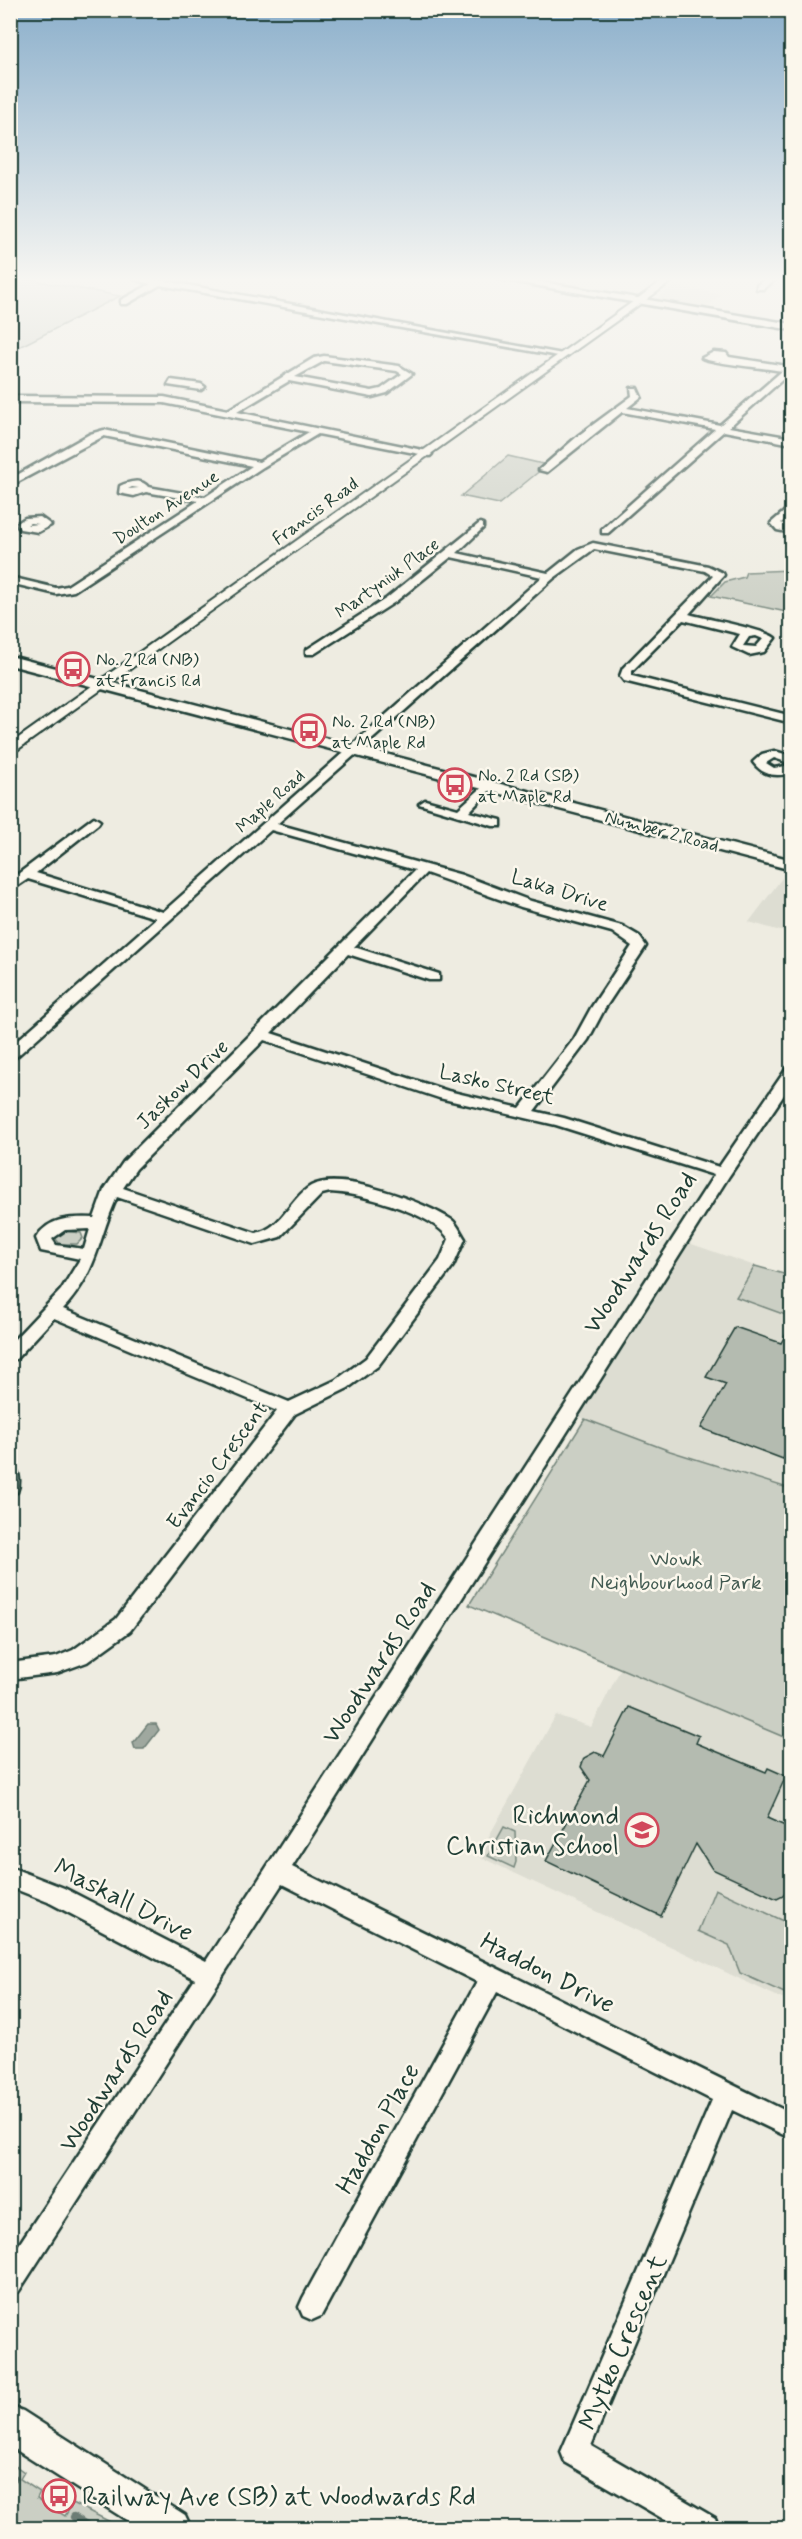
<svg xmlns="http://www.w3.org/2000/svg" width="802" height="2539" font-family="Mynerve,sans-serif">
  <rect width="100%" height="100%" fill="#eeece1"/>
  <filter id="ink" filterUnits="userSpaceOnUse"><feTurbulence type="fractalNoise" baseFrequency=".0167" numOctaves="2"/><feDisplacementMap in="SourceGraphic" scale="12" xChannelSelector="R" yChannelSelector="G"/><feConvolveMatrix kernelMatrix="1 2 1 2 8 2 1 2 1" color-interpolation-filters="sRGB"/></filter>
  <g filter="url(#ink)">
    <g fill="#ddddd2">
      <polygon points="673,286 722,294 705,308 656,299"/>
      <polygon points="785,874 791,876 791,934 749,922"/>
      <polygon points="683,1241 755,1266 737,1298 791,1317 791,1489 670,1451 572,1414"/>
      <polygon points="621,1668 791,1740 791,1753 786,1766 792,1769 791,1794 788,1802 792,1803 791,2003 478,1856 556,1715 591,1727"/>
    </g>
    <g fill="#cbcfc4" stroke="#75867c" stroke-width="1.5">
      <polygon points="11,279 26,279 120,296 11,351"/>
      <polygon points="508,456 547,465 499,504 461,496"/>
      <polygon points="791,570 791,613 711,596 725,582 744,577 746,572"/>
      <polygon points="65,1231 81,1233 83,1238 77,1244 60,1244 55,1238"/>
      <polygon points="755,1266 791,1276 791,1317 736,1297"/>
      <polygon points="585,1419 670,1451 791,1489 791,1740 469,1605"/>
      <polygon points="504,1827 515,1832 516,1862 514,1868 488,1856"/>
      <polygon points="715,1889 784,1921 786,1918 791,1921 791,1996 740,1973 729,1945 698,1931"/>
      <polygon points="10,2462 24,2472 20,2479 40,2492 37,2498 65,2516 73,2503 122,2528 11,2528"/>
    </g>
    <polygon fill="#9fa89f" stroke="#6c7d74" stroke-width="1.5" points="148,1724 156,1724 159,1730 144,1749 135,1749 133,1743"/>
    <g fill="none" stroke-linecap="round" stroke-linejoin="round">
      <g stroke="#6c7d74" stroke-width="8">
        <polyline points="10,2476 14,2478"/>
        <polyline points="74,2517 91,2528"/>
      </g>
    </g>
    <g fill="#b4bbb0" stroke="#1f3d34" stroke-width="1.5">
      <polygon points="792,1323 792,1442 783,1459 701,1428 726,1384 706,1377 735,1327 781,1343"/>
      <polygon points="629,1707 699,1736 696,1743 766,1772 768,1768 786,1776 767,1818 792,1829 792,1879 783,1896 777,1899 712,1869 696,1844 661,1916 546,1861 590,1780 581,1767 584,1758 595,1752 604,1756"/>
    </g>
    <g fill="none" stroke-linecap="round" stroke-linejoin="round">
      <defs>
        <g id="minor">
          <polygon points="134,279 160,280 568,355 564,357 160,285 127,304 121,304 121,300 151,284"/>
          <polygon points="766,279 776,279 763,289 757,289 757,285"/>
          <path d="M714 352 726 353 729 357 787 366 792 364V371L729 427 792 438V444L724 431 608 533H602V529L715 429 622 412 547 472 539 470 579 435 632 396 631 388H637L641 397 627 408 720 425 782 371C767 368 709 363 702 358Z"/>
          <path d="M324 356 399 366 412 374 387 393 372 397 289 381 237 412 427 451 432 454 430 456 318 434 263 467 74 591 56 594 10 583V577L56 588 67 586 198 501 146 492 134 496 119 493 120 486C128 482 141 478 148 487L205 497 252 466 104 436 10 486V479L90 434 104 430 259 462 309 432 164 403 10 402V396L164 397 228 410 314 358ZM324 361 397 371 402 374 381 389 372 391 295 377ZM132 487 139 488 128 489Z"/>
          <polygon points="171,380 201,384 205,387 201,390 168,385"/>
          <polygon points="792,505 792,514 781,523 792,527 792,533 777,530 771,523"/>
          <path d="M40 517 51 525 38 532 20 529 16 524 25 518ZM30 523 39 524 27 525Z"/>
          <path d="M480 523 483 524V528L457 553 548 573 578 549 593 543 708 566 723 573 724 575 689 614C706 619 767 630 775 638L764 652 749 655 732 647 740 634 683 620 632 671V676L792 716V723L624 681 620 676 623 668 713 576 705 571 594 549 554 578 277 824 462 875 531 901 622 926 639 936 646 946 605 1008 588 1040 534 1111 564 1118 719 1167 787 1068 792 1067V1083L729 1176 292 1867 792 2114V2139L732 2110 591 2446 715 2518 719 2528H679L565 2462 561 2452 712 2100 497 1992 321 2316 312 2320 303 2316 299 2307 303 2298 477 1982 282 1884 19 2291 10 2295V2258L195 1979 48 1902 10 1887V1867L64 1888 206 1961 714 1175 556 1125 439 1098 264 1040 136 1169 123 1188 256 1233C283 1228 289 1199 311 1186 341 1170 426 1203 452 1220 458 1225 461 1233 465 1239L453 1266 378 1366 348 1388 295 1414 130 1631 87 1662 57 1673 10 1679V1663L56 1657 73 1650 116 1619 277 1411 54 1318 16 1359 10 1361V1344L61 1290 80 1259 41 1251 36 1238C49 1217 71 1217 94 1218L104 1190 124 1161 415 870 271 830 15 1058 10 1059V1047L156 918 28 879 10 891V880L94 817 100 821 98 824 36 873 163 912 542 577 451 557 395 602 314 654H306V650L387 598ZM756 636 763 639 756 647 743 646 749 637ZM426 873 521 907 612 932 632 946 591 1008 574 1039 520 1108 448 1091 271 1033 348 954 429 980H439V974L354 947ZM330 1192C360 1193 433 1213 449 1239L440 1260 366 1358 336 1380 289 1402 63 1309C99 1270 97 1241 117 1197L255 1244 280 1237 322 1194ZM90 1229 84 1249 56 1245 52 1239 65 1230Z"/>
          <path d="M774 751 792 756V764L774 758 766 763 774 768 792 765V773C776 777 763 776 753 762L762 754Z"/>
          <polygon points="488,782 494,786 469,812 501,820 501,826 493,826 419,804 425,800 458,809"/>
          <path d="M10 1467 16 1469C20 1476 20 1485 17 1492L10 1494Z"/>
        </g>
        <polygon id="tertiary" points="665,279 675,279 10,755 10,744"/>
        <g id="secondary">
          <polygon points="499,279 524,279 792,324 792,330"/>
          <polygon points="10,656 792,860 792,870 10,665"/>
          <polygon points="10,2406 23,2411 185,2515 191,2528 139,2528 10,2446"/>
        </g>
      </defs>
      <use href="#minor" stroke="#1f3d34" stroke-width="5"/>
      <use href="#tertiary" stroke="#1f3d34" stroke-width="4"/>
      <use href="#secondary" stroke="#1f3d34" stroke-width="5"/>
      <use href="#minor" fill="#fbf7ec" fill-rule="evenodd"/>
      <use href="#tertiary" fill="#fbf7ec" fill-rule="evenodd"/>
      <use href="#secondary" fill="#fbf7ec" fill-rule="evenodd"/>
    </g>
  </g>
  <linearGradient id="sky" x2="0" y2="1"><stop stop-color="#8bafcb"/><stop offset="0.44" stop-color="#f7f6f2"/><stop offset="1" stop-color="#f7f6f2" stop-opacity="0"/></linearGradient>
  <rect width="802" height="635" fill="url(#sky)"/>
  <defs>
    <symbol id="bus-ring" viewBox="-11 -11 22 22"><circle r="9.5" fill="#fbf7ec" stroke="#d1495b" stroke-width="1.5"/><path d="M-5-6H5V4H4V6H2V4H-2V6H-4V4H-5ZM-3.5-4V0h7V-4ZM-3.5 1.2v1.5H-2V1.2ZM2 1.2v1.5H3.5V1.2Z" fill="#d1495b"/></symbol>
    <symbol id="school-ring" viewBox="-11 -11 22 22"><circle r="9.5" fill="#fbf7ec" stroke="#d1495b" stroke-width="1.5"/><path d="M0-5L7-2L0 1L-7-2ZM-4 1L0 2.5L4 1V4Q0 6-4 4Z" fill="#d1495b"/></symbol>
  </defs>
  <g fill-rule="evenodd">
    <use href="#bus-ring" x="54" y="650" width="38" height="38"/>
    <use href="#bus-ring" x="290" y="712" width="38" height="38"/>
    <use href="#bus-ring" x="436" y="766" width="38" height="38"/>
    <use href="#school-ring" x="623" y="1811" width="38" height="38"/>
    <use href="#bus-ring" x="40" y="2477" width="38" height="38"/>
  </g>
  <g text-anchor="middle" stroke-width="5" stroke-linejoin="round" paint-order="stroke">
    <g font-size="18" fill="#1f3d34" stroke="#fbf7ec">
      <text transform="translate(166 507) rotate(-33)" y="6">Doulton Avenue</text>
      <text transform="translate(315 511) rotate(-36)" y="6">Francis Road</text>
      <text transform="translate(387 578) rotate(-36)" y="6">Martyniuk Place</text>
      <text transform="translate(270 801) rotate(-42)" y="6">Maple Road</text>
      <text transform="translate(662 831) rotate(15)" y="6">Number 2 Road</text>
    </g>
    <g font-size="18" fill="#1f3d34" stroke="#fbf7ec" text-anchor="start">
      <text x="96" y="665">No. 2 Rd (NB)<tspan x="96" dy="21">at Francis Rd</tspan></text>
      <text x="332" y="727">No. 2 Rd (NB)<tspan x="332" dy="21">at Maple Rd</tspan></text>
      <text x="478" y="781">No. 2 Rd (SB)<tspan x="478" dy="21">at Maple Rd</tspan></text>
    </g>
    <g font-size="21" fill="#1f3d34" stroke="#fbf7ec">
      <text transform="translate(560 890) rotate(17)" y="7">Laka Drive</text>
      <text transform="translate(182 1084) rotate(-44)" y="7">Jaskow Drive</text>
      <text transform="translate(497 1084) rotate(13)" y="7">Lasko Street</text>
      <text transform="translate(217 1465) rotate(-53)" y="7">Evancio Crescent</text>
    </g>
    <g font-size="21" fill="#415a51" stroke="#fbf7ec">
      <text x="676" y="1565">Wowk<tspan x="676" dy="24">Neighbourhood Park</tspan></text>
    </g>
    <g font-size="26" fill="#1f3d34" stroke="#fbf7ec">
      <text transform="translate(639 1252) rotate(-57)" y="9">Woodwards Road</text>
      <text transform="translate(378 1662) rotate(-57)" y="9">Woodwards Road</text>
      <text transform="translate(124 1899) rotate(27)" y="9">Maskall Drive</text>
      <text transform="translate(548 1972) rotate(27)" y="9">Haddon Drive</text>
      <text transform="translate(115 2070) rotate(-57)" y="9">Woodwards Road</text>
      <text transform="translate(377 2128) rotate(-61)" y="9">Haddon Place</text>
      <text transform="translate(622 2342) rotate(-67)" y="9">Mytko Crescent</text>
    </g>
    <g font-size="26" fill="#1f3d34" stroke="#fbf7ec" text-anchor="end">
      <text x="619" y="1824">Richmond<tspan x="619" dy="30">Christian School</tspan></text>
      <text x="82" y="2505" text-anchor="start">Railway Ave (SB) at Woodwards Rd</text>
    </g>
  </g>
  <rect width="802" height="2539" fill="none" stroke="#fbf7ec" stroke-width="36"/>
  <rect x="18" y="18" width="766" height="2503" fill="none" stroke="#1f3d34" stroke-width="2" filter="url(#ink)"/>
</svg>
